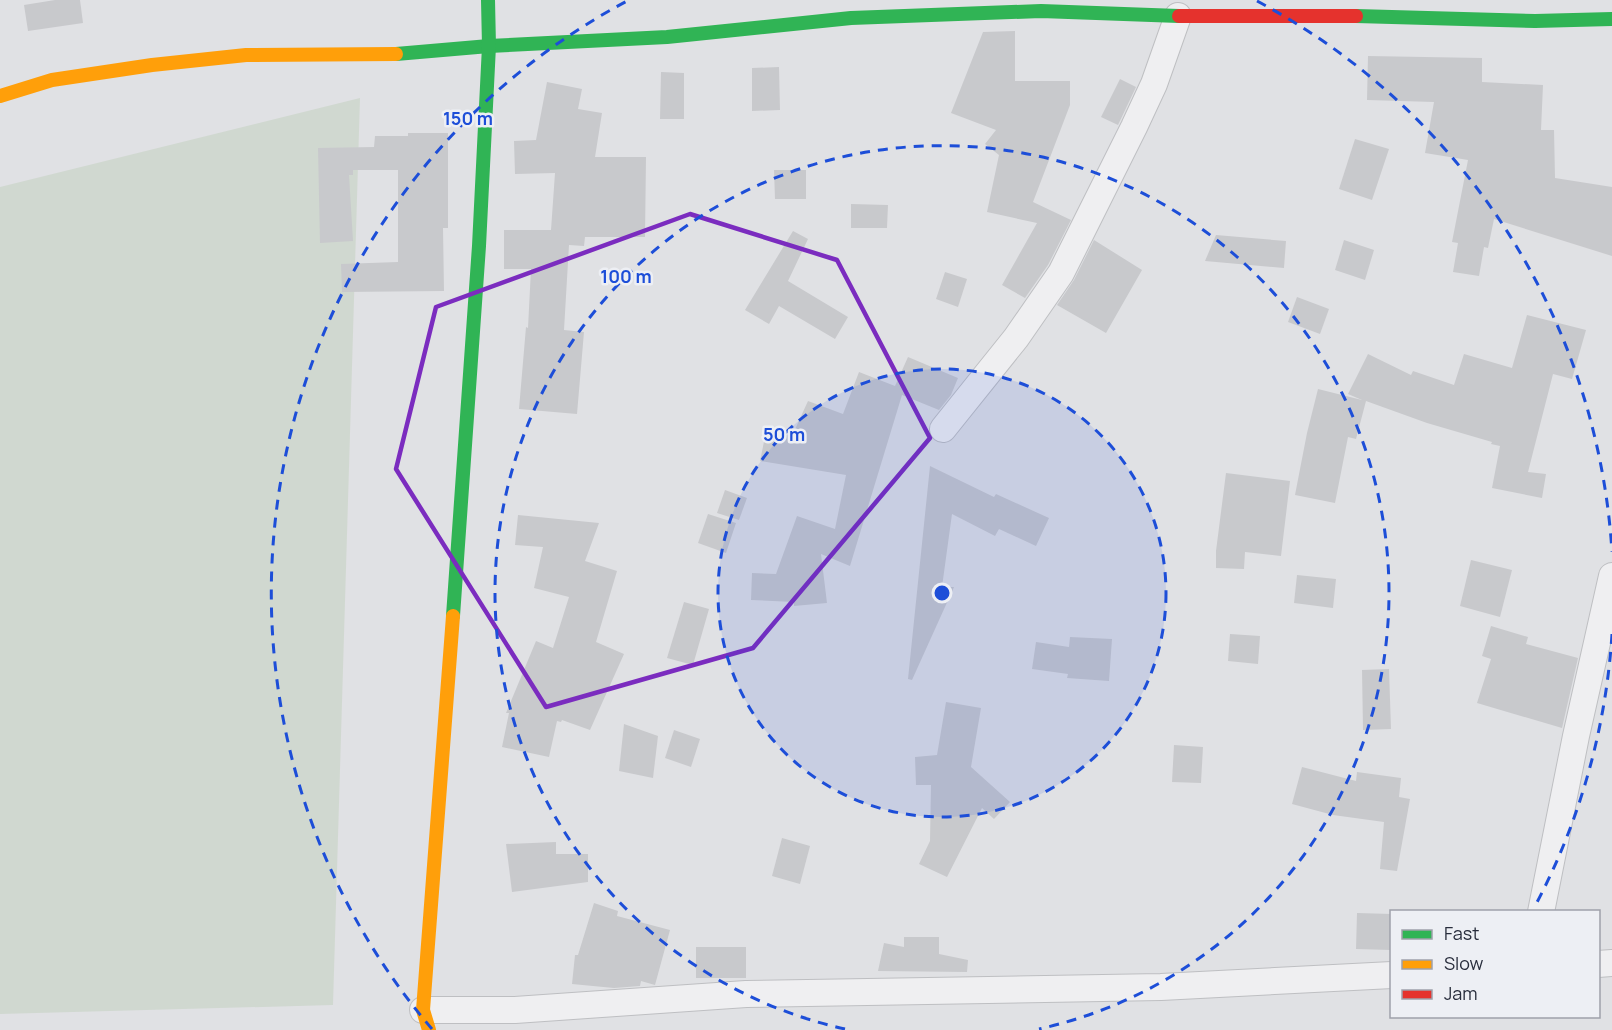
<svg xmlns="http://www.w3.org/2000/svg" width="1612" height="1030" font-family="Manrope,sans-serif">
  <rect width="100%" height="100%" fill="#e0e1e4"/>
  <polygon fill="#d0d8d0" points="360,98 333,1005 0,1014 0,187"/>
  <g fill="#c8c9cc">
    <polygon points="55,0 80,0 83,23 28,31 24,5"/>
    <polygon points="1015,31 1015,81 1070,81 1070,105 1033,202 1071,220 1048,265 1025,298 1002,285 1037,223 987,212 999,155 985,144 996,130 951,113 983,32"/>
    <polygon points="1368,56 1482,58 1482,82 1543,85 1541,130 1554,130 1555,178 1612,187 1612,256 1494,219 1488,248 1484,247 1479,276 1453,272 1458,243 1452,242 1468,160 1425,153 1434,102 1367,100"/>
    <polygon points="779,67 780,110 752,111 752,68"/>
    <polygon points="661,72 684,73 684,119 660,119"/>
    <polygon points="1120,79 1136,87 1118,125 1101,117"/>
    <polygon points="547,82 582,89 578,109 602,113 595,157 646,157 645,237 585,237 584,246 569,245 564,330 584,332 577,414 519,409 526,327 528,328 531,269 504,269 504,230 551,230 555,173 515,174 514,141 536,140"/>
    <polygon points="408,133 448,133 448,228 443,228 444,291 342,292 341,264 398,262 398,170 353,170 353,175 349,175 353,241 320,243 318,148 374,147 375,136 408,136"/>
    <polygon points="1355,139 1389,149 1372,200 1339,189"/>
    <polygon points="774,170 806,170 806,199 775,199"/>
    <polygon points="851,204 888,205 887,228 851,228"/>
    <polygon points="793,231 808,239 788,281 848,317 835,339 779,306 769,324 745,310"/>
    <polygon points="1216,235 1286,241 1284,268 1205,261"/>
    <polygon points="1094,240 1142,270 1106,333 1057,305 1074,280"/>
    <polygon points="1344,240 1374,250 1365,280 1335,270"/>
    <polygon points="945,272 967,279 958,307 936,299"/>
    <polygon points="1297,297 1329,309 1320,334 1288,322"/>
    <polygon points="1527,315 1586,330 1572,379 1553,374 1528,472 1546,474 1542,498 1492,488 1500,446 1491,444 1492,442 1427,423 1366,401 1356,439 1348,437 1335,503 1295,495 1307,433 1318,389 1362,400 1348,394 1368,354 1411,375 1413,371 1454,385 1464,354 1512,368"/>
    <polygon points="908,357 958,378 951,395 939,410 902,395 850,566 821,554 827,603 794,606 794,602 751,600 752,573 776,574 797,516 835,529 846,475 760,461 766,432 792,436 808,401 843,414 859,372 895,386"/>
    <polygon points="930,466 994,497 996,494 1049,518 1036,546 999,529 995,536 952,514 942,587 954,587 912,680 908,679"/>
    <polygon points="1226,473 1290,481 1281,556 1245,552 1244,569 1216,568 1216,551"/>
    <polygon points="725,490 747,498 739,520 717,513"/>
    <polygon points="708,514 736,523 726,553 698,543"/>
    <polygon points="518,515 599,523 585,561 617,571 596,642 624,654 590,730 562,720 561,722 557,721 549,757 502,747 509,713 506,713 536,641 553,648 569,597 534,588 543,547 515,545"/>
    <polygon points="1471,560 1512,570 1500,617 1460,606"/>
    <polygon points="1297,575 1336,579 1333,608 1294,603"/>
    <polygon points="684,602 709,609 693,665 667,658"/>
    <polygon points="1491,626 1528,637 1526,644 1578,658 1562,728 1477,703 1491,659 1482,656"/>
    <polygon points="1230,634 1260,636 1258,664 1228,661"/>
    <polygon points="1070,637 1112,639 1109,681 1067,678 1068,674 1032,669 1036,642 1069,647"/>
    <polygon points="1389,669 1391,729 1363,730 1362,670"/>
    <polygon points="946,702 981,708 971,767 1010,802 994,819 982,808 947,877 919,864 930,841 931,785 916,785 915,757 937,755"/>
    <polygon points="624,724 658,736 653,778 619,771"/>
    <polygon points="674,730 700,739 691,767 665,758"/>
    <polygon points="1174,745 1203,747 1201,783 1172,782"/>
    <polygon points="1302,767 1356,781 1357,772 1401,778 1399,797 1410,799 1397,871 1380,869 1384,822 1333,815 1292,804"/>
    <polygon points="782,838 810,846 800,884 772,876"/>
    <polygon points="556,842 556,854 588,854 588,882 512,892 506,844"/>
    <polygon points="594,903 618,911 617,916 670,930 655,985 641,981 640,986 614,988 572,984 575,955 578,955"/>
    <polygon points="1357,913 1392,914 1391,950 1356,949"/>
    <polygon points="904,937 939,937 939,954 968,960 967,972 878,971 884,943 904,947"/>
    <rect x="696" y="947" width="50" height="31"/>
  </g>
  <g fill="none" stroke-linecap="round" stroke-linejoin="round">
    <defs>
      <g id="street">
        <polyline points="943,429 1016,338 1061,273 1134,127 1154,84 1178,16"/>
        <polyline points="1541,912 1576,736 1612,576"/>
        <polyline points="1598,964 1612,963"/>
        <polyline points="423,1010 515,1010 746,994 1161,987 1392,975"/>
      </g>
    </defs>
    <use href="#street" stroke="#bebfc2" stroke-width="28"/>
    <use href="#street" stroke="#efeff1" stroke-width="26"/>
    <g stroke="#30b455" stroke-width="14">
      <polyline points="1356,16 1535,21 1612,19"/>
      <polyline points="396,54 489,46 667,37 851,18 1041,11 1179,16"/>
      <polyline points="453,616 479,246 489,46 488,0"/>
    </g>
    <g stroke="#ff9f0a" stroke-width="14">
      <polyline points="0,96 52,80 152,65 246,55 396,54"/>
      <polyline points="429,1030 423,1010 453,616"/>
    </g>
    <polyline stroke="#e5322d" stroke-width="14" points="1179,16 1356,16"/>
  </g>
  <path fill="none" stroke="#7b2cbf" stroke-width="4.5" stroke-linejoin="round" d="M690 214 837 260 930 438 753 648 546 707 396 469 436 307Z"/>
  <circle cx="942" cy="593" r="224" fill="#1d4ed8" fill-opacity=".12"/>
  <g fill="none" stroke="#1d4ed8" stroke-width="3" stroke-dasharray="10 8">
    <circle cx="942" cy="593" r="224"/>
    <path d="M845 1029A447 447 0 1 1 1039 1029"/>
    <path d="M1612 634A671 671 0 0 1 1534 908M432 1029A671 671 0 0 1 627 1M1257 1A671 671 0 0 1 1612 552"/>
  </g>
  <circle cx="942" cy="593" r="9" fill="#1d4ed8" stroke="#edeff4" stroke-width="3"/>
  <g font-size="18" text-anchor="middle" font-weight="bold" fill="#1d4ed8" stroke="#edeff4" stroke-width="5" stroke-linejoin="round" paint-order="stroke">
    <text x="468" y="125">150 m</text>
    <text x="626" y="283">100 m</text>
    <text x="784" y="441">50 m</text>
  </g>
  <rect x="1390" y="910" width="210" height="108" fill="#edeff4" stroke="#9ea1aa" stroke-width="1.5"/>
  <rect x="1402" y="930" width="30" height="9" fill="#30b455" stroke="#9ea1aa" stroke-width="1.5"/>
  <text x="1444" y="940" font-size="18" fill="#282d3c">Fast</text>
  <rect x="1402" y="960" width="30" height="9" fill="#ff9f0a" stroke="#9ea1aa" stroke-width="1.5"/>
  <text x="1444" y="970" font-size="18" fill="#282d3c">Slow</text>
  <rect x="1402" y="990" width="30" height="9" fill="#e5322d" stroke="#9ea1aa" stroke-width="1.5"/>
  <text x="1444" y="1000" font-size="18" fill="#282d3c">Jam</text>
</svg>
